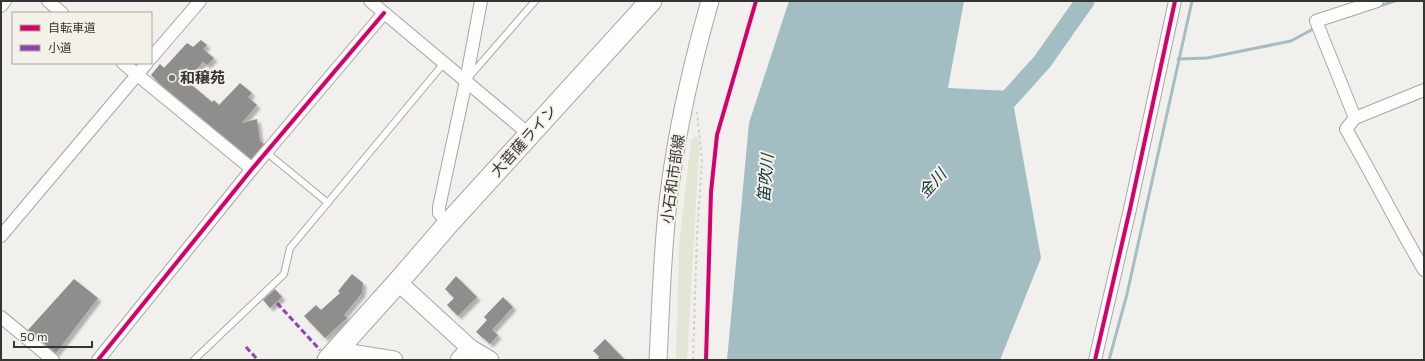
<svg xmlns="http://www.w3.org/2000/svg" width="1425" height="361" font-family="Commissioner,'Noto Sans JP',sans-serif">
  <defs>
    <filter id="shadow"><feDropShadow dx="3.5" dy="3.5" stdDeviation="1" flood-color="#0004"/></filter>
  </defs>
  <rect width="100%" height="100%" fill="#f1f0ec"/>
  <polygon fill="#e3e6d4" points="696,136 699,139 699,152 687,360 676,360 679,246 691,140"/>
  <polygon fill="#a3bec3" points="789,1 964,1 948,88 1011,91 1041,258 1000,360 727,360 749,123"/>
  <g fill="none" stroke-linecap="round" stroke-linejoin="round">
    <g stroke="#a3bec3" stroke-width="3">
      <polyline points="1379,6 1395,1"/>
      <polyline points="1178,59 1207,58 1291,41 1315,28"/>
      <polyline points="1109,360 1127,294 1192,1"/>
    </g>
    <polyline stroke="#a3bec3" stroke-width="19" points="995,114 1042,62 1085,1"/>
  </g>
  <g fill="#908e8c" filter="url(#shadow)">
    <polygon points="201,40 207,45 203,49 214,58 207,65 203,62 187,81 212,102 214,100 219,105 240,83 252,93 248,97 257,105 242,123 257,119 260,141 264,144 251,159 160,84 151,75 160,64 164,68 187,43 193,47"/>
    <polygon points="352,274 363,283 362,293 344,315 347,318 325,338 304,316 316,305 321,310 340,293 338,291"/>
    <polygon points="456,276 477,297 458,316 447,305 454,298 445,289"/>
    <polygon points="74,279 98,298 56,353 28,330"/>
    <polygon points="275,289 282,297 270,308 263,300"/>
    <polygon points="503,297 513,307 492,330 498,335 490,344 476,332 487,320 484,317"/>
    <polygon points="605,339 625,360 598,360 599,356 593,351"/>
  </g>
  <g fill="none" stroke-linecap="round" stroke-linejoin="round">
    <defs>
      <g id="service">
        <polyline points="469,77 535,1"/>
        <polyline points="266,152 328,203"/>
        <polyline points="194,360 284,274 290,248 444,63"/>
      </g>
      <g id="minor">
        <polyline points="48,1 62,13"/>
        <polyline points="370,1 530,135"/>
        <polyline points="1,6 5,1"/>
        <polyline points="151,58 200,1"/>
        <polyline points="123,63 252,169"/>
        <path d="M1424 90 1355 118 1346 129C1373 176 1397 224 1424 270"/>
        <polyline points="1355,118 1316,21 1377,1"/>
        <polyline points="448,224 439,213 439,207 466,81 481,1"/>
        <polyline points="1,236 147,63"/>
        <polyline points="1,317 53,360"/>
        <polyline points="98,360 252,169 384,13"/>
        <polyline points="1095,360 1130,209 1175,1"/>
      </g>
      <g id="secondary">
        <polyline points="398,282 470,348 490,360"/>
        <polyline points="338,351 394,360"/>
        <polyline points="459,360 470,348"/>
        <path d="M658 360C661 305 662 249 669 194 677 128 692 64 710 1"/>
      </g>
      <polyline id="trunk" points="328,360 398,282 448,224 651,1"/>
    </defs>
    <use href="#service" stroke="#a8a7a4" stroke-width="8"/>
    <use href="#minor" stroke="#a8a7a4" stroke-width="14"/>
    <use href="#secondary" stroke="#a8a7a4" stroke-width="19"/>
    <use href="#trunk" stroke="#a8a7a4" stroke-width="23"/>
    <polyline stroke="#d0d0ce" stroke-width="2" stroke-dasharray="3 3" stroke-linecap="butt" points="693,360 697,235 702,161 697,112"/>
    <use href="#service" stroke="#fdfdfc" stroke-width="6"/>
    <use href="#minor" stroke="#fdfdfc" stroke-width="12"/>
    <use href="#secondary" stroke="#fdfdfc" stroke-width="17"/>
    <use href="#trunk" stroke="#fdfdfc" stroke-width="21"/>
    <g stroke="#8e44ad" stroke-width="3" stroke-dasharray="6 3" stroke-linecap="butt">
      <polyline points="277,303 320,350"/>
      <polyline points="246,347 258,360"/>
    </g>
    <defs>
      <g id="cycleway">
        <polyline points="98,360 252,169 384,13"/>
        <polyline points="706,360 711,192 717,135 756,1"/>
        <polyline points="1095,360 1130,209 1175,1"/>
      </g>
    </defs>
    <use href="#cycleway" stroke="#f4f1e9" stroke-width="6"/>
    <use href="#cycleway" stroke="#d6006c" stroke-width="4"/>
  </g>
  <circle fill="#777673" stroke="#f4f1e9" stroke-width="1.5" cx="172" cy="78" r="4"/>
  <g text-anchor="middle" stroke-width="4" stroke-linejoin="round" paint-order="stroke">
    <g font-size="15" font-weight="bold" fill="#363532" stroke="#f4f1e9" text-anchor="start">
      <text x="180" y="83">和穣苑</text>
    </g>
    <g font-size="15" fill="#363532" stroke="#f4f1e9">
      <text transform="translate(524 141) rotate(-48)" y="5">大菩薩ライン</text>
      <text transform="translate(673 179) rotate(-82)" y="5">小石和市部線</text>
    </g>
    <g font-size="16" font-style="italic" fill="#0e353c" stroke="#f4f1e9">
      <text transform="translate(765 178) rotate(-85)" y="6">笛吹川</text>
      <text transform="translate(932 183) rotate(-48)" y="6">金川</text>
    </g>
  </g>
  <rect width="1425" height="361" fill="none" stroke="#363532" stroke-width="4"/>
  <rect x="12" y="12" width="140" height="52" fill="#f4f1e9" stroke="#a8a6a0"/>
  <rect x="20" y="25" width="20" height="6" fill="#d6006c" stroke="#a8a6a0"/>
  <text x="48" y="32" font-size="12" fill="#363532">自転車道</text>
  <rect x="20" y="45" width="20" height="6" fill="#8e44ad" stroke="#a8a6a0"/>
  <text x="48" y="52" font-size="12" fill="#363532">小道</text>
  <path d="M14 341v6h78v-6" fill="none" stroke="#363532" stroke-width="2"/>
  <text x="20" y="341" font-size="12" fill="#363532" stroke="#f4f1e9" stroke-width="3" paint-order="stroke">50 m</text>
</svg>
